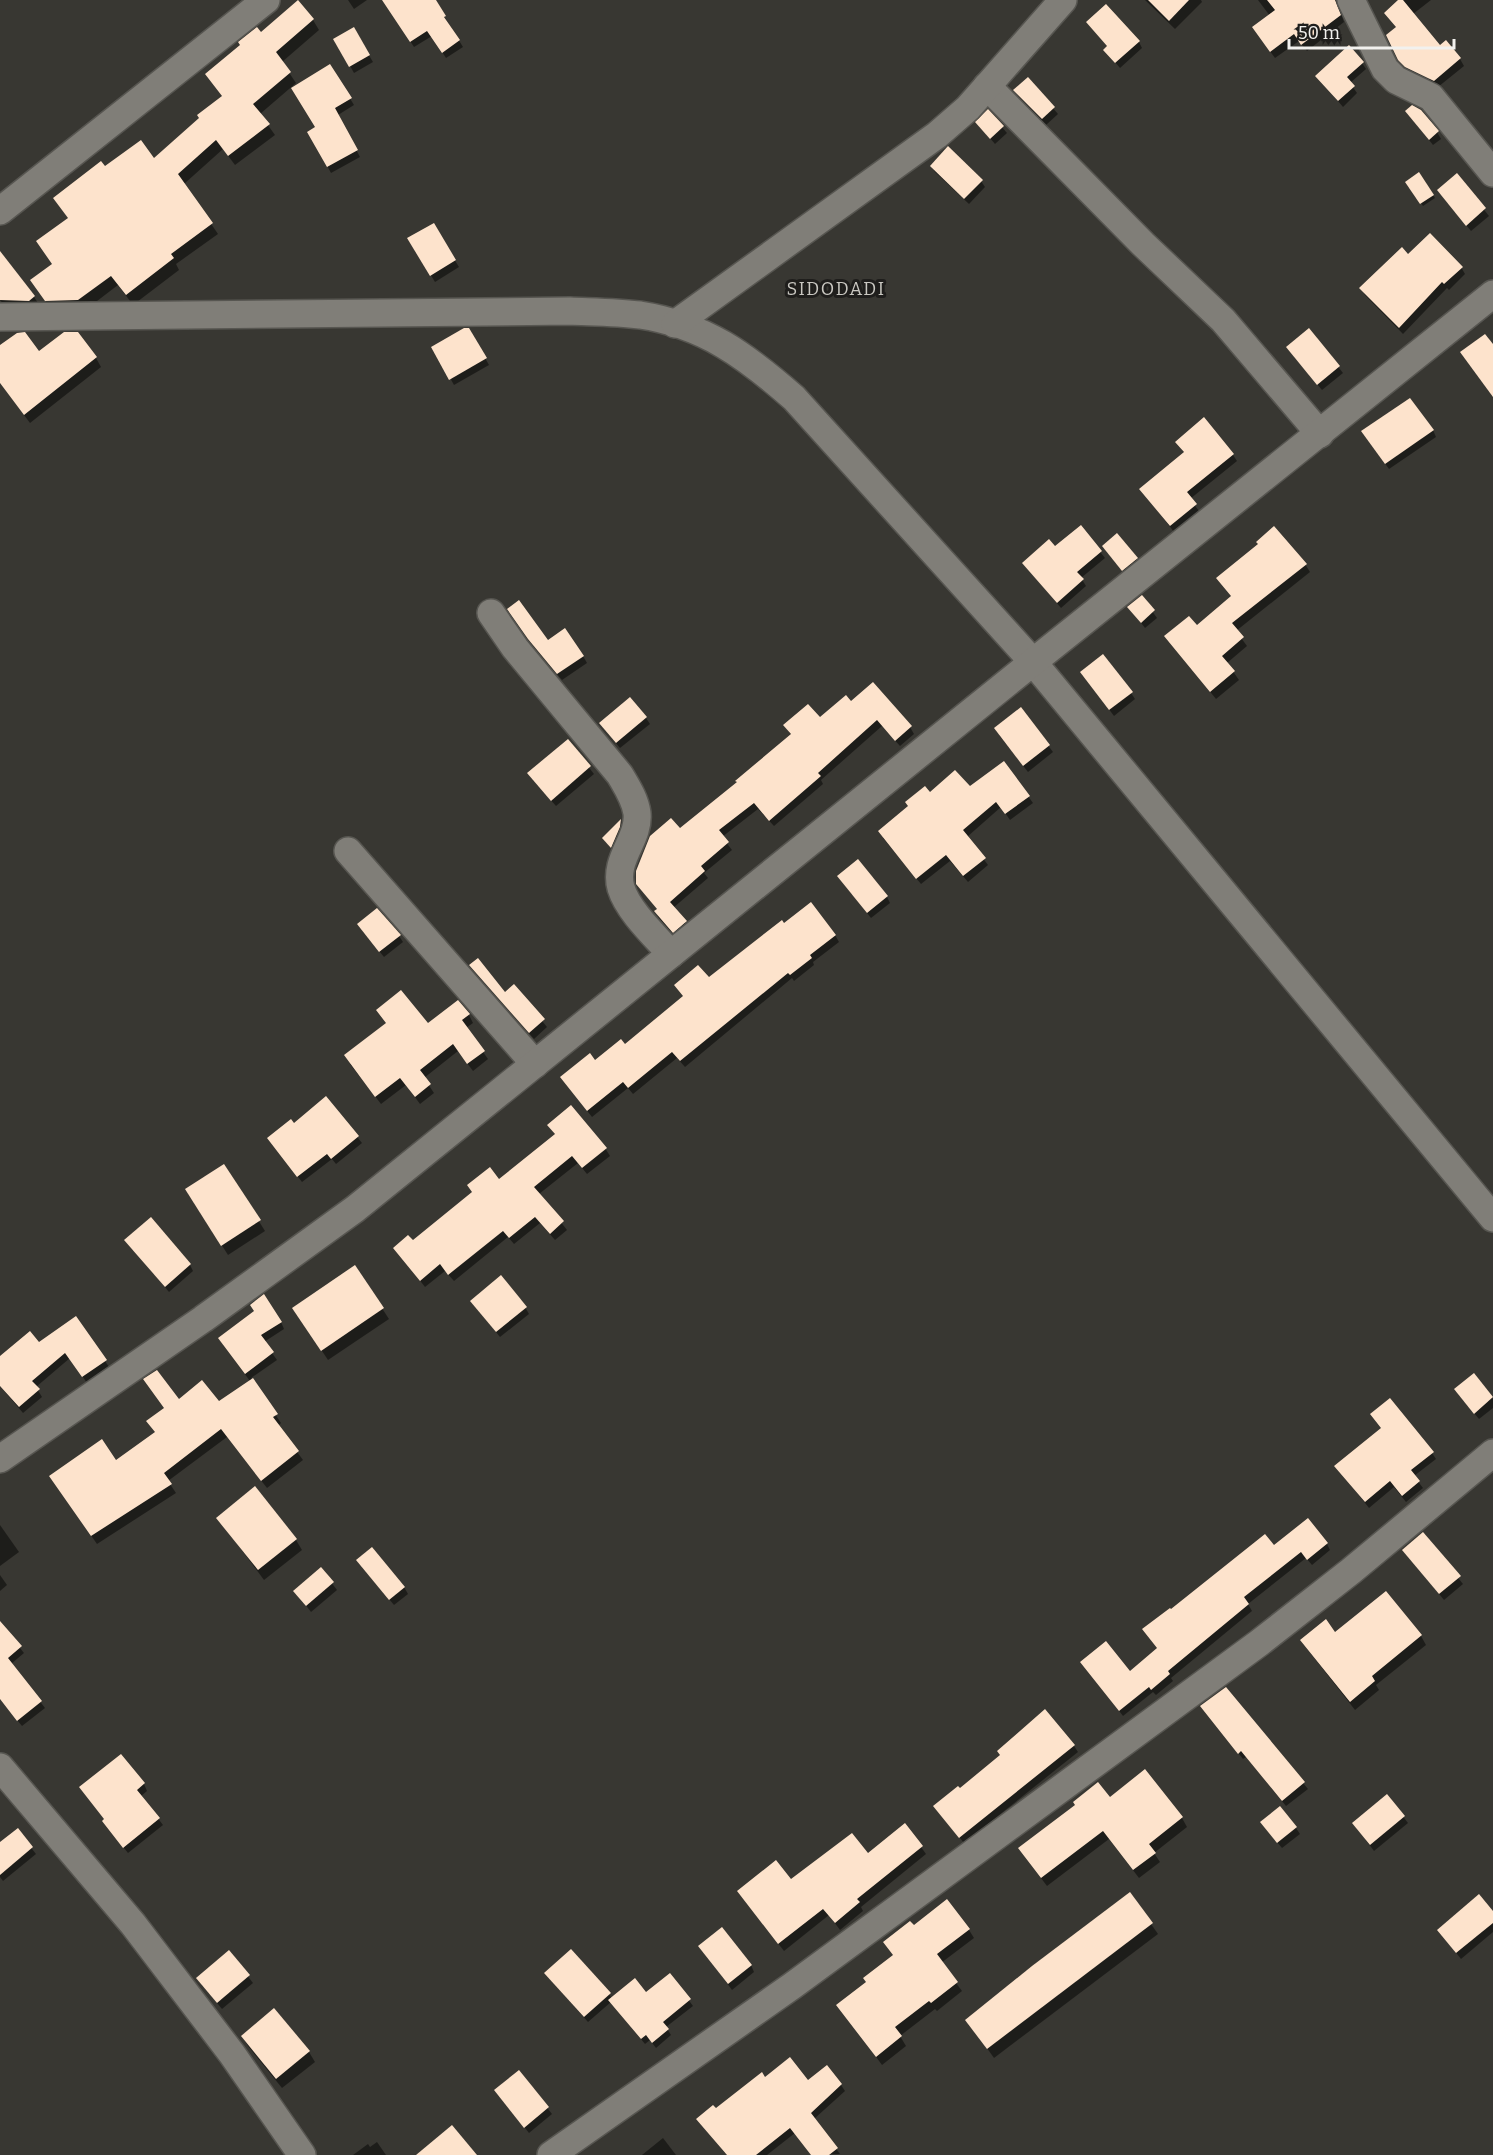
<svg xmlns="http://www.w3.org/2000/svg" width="1493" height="2155" font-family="Bitter,serif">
  <rect width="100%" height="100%" fill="#383732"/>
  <g fill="#0007">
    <polygon points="348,0 367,0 354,9"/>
    <polygon points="383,0 434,0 463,47 446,58 432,36 414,47"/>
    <polygon points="1145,0 1201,0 1202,2 1175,29"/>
    <polygon points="1258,0 1339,0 1339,8 1344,22 1307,51 1299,41 1275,58 1258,35 1270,16"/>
    <polygon points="1400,0 1431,0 1413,14 1440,47 1460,59 1464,66 1438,87 1433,85 1388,11"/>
    <polygon points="313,20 319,30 282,62 296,83 260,114 275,135 235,165 223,149 184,184 218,234 176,264 179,270 133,305 118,285 84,311 53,311 38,291 53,265 38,242 69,219 55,198 104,168 154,160 223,97 207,75 261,34"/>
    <polygon points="1088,22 1139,42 1142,48 1120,68 1105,50 1108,47"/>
    <polygon points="353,29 373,62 354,73 335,39"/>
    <polygon points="1362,63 1366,69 1350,83 1357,93 1343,107 1317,76"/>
    <polygon points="330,66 354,105 338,115 360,157 331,173 309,132 317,128"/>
    <polygon points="1028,79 1058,114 1046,125 1019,97 1015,91"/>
    <polygon points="988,111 1007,133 995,144 977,123"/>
    <polygon points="1411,117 1437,132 1441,139 1433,145"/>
    <polygon points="931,166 981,181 985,187 969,204 935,172"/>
    <polygon points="1419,174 1435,198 1423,206 1407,182"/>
    <polygon points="1457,176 1489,216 1471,231 1438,191"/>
    <polygon points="433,225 459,267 435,282 409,239"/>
    <polygon points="1408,256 1461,267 1465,274 1449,290 1447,288 1403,334 1365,295 1361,288"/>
    <polygon points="3,258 34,297 38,303 6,307 0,300 0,260"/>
    <polygon points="469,329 489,365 454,385 433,348"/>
    <polygon points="1309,330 1343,373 1322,390 1292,354"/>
    <polygon points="0,347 39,353 96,358 101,367 30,423 0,383"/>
    <polygon points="1433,430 1436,437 1389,469 1367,438"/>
    <polygon points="1177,442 1233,455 1237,461 1190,499 1199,511 1174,532 1141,489 1185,454"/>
    <polygon points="1080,527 1105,558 1081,578 1086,586 1061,608 1028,569"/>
    <polygon points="1107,552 1136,559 1140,565 1127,576"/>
    <polygon points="1305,564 1310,572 1236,631 1247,646 1227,663 1239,680 1216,699 1166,637 1197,627 1232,597 1218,578"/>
    <polygon points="1142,597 1157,618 1145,628 1129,607"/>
    <polygon points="548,642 583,656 587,663 562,680 533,645"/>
    <polygon points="1082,673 1131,693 1135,699 1114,716"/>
    <polygon points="851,703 910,727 914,734 900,746 882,726 821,780 823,784 774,826 758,809 722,837 732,850 704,873 708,878 673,908 689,928 677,938 659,918 656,912 658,910 639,887 680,830 738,783 792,736 785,726 820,720"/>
    <polygon points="1021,709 1053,752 1028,772 999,735"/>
    <polygon points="646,718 650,724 620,748 605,730"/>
    <polygon points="568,741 594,774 556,806 533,780"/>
    <polygon points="1004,763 1033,803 1010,820 1001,807 967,837 988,865 968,882 950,861 921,884 883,838 930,794 969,788"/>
    <polygon points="621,821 622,823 612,849 603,838"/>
    <polygon points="843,883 887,897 890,903 871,918"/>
    <polygon points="362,930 399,936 403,942 384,957"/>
    <polygon points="835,935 839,942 813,962 814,965 794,981 792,978 685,1067 677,1058 633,1094 628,1088 592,1117 566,1084 595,1062 625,1046 684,997 676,985 708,980"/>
    <polygon points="471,965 505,994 514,986 547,1027 534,1039"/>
    <polygon points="469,1015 473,1023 466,1028 488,1059 473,1071 458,1051 424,1078 434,1093 420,1104 406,1085 381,1104 350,1064 427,1025"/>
    <polygon points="326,1098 362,1143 336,1164 332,1159 302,1182 272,1144"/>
    <polygon points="549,1125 605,1148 610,1156 587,1174 578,1163 539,1194 567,1230 555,1240 540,1223 514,1244 508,1237 454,1281 445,1271 425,1287 400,1255 412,1242 499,1181 556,1136"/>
    <polygon points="224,1166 265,1231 228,1255 193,1200"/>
    <polygon points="126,1240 190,1265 193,1271 169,1292"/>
    <polygon points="355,1267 389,1319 328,1360 300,1318"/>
    <polygon points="476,1307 525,1307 529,1314 500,1337"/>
    <polygon points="281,1322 284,1329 264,1342 277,1360 251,1378 281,1423 278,1426 303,1460 267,1488 227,1437 168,1481 176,1493 97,1544 56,1485 116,1462 156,1433 148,1422 179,1401 219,1403 250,1381 223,1345"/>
    <polygon points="39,1344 105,1361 109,1367 87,1383 70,1358 36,1387 42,1397 23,1413 0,1386 0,1358"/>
    <polygon points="1473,1375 1493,1399 1493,1408 1479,1419 1459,1395"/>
    <polygon points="1432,1453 1436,1459 1414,1476 1423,1488 1406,1502 1394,1487 1369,1508 1336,1466"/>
    <polygon points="218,1518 296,1540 302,1550 264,1580"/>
    <polygon points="0,1525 19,1552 0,1566"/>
    <polygon points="1423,1534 1463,1584 1444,1600 1404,1551"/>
    <polygon points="1327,1544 1330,1550 1312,1565 1306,1558 1248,1604 1252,1611 1171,1678 1173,1681 1156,1695 1153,1692 1123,1716 1082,1662 1130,1673 1158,1649 1148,1636 1171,1611 1274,1547"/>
    <polygon points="362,1567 404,1587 408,1594 394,1605"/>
    <polygon points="321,1569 337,1590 311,1612 295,1591"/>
    <polygon points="0,1575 7,1585 0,1591"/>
    <polygon points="0,1623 24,1653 11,1664 45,1708 22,1726 0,1699"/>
    <polygon points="1335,1634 1421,1636 1426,1645 1376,1685 1379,1690 1355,1710 1301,1641"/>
    <polygon points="1225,1689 1308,1789 1286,1806 1246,1757 1243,1759 1202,1707"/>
    <polygon points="1074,1746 1078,1752 964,1843 939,1812 959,1790"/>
    <polygon points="121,1756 144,1784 147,1791 141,1796 163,1825 128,1853 107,1827"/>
    <polygon points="1387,1796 1408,1823 1374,1851 1354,1824"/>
    <polygon points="1110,1799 1182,1818 1187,1827 1154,1853 1160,1862 1139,1878 1109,1839 1047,1886 1025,1857"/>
    <polygon points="1296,1828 1300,1834 1282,1848 1266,1829"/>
    <polygon points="17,1830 36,1854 3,1881 0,1877 0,1844"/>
    <polygon points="921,1847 926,1854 861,1907 863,1911 840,1930 829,1915 784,1951 738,1892 791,1881 868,1855"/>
    <polygon points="1130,1894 1158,1934 994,2058 967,2020"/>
    <polygon points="1493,1913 1493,1932 1461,1959 1443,1936"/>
    <polygon points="913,1927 969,1930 974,1938 941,1963 962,1991 937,2011 935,2009 900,2036 906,2046 882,2065 838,2005 867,1983 894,1956 885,1943"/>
    <polygon points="700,1946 751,1965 754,1972 732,1990"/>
    <polygon points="229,1952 253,1983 222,2009 202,1985"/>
    <polygon points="670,1975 693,2006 666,2027 671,2035 656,2048 650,2040 645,2044 611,2002 588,2022 550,1979 609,1994 612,1999 646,1994"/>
    <polygon points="242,2036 309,2052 315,2062 282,2088 248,2046"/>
    <polygon points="519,2072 552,2114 529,2133 496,2091"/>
    <polygon points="765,2079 841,2085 845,2091 814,2119 840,2154 812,2155 795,2133 767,2155 733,2155 729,2150 725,2153 702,2125 715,2110"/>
    <polygon points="663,2138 676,2155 642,2155"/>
    <polygon points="377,2142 386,2155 353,2155 368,2144 370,2147"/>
  </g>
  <g fill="#fde3cc">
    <polygon points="298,0 314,19 276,52 291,72 253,104 270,124 228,156 216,140 178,174 213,223 171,254 174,258 126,295 111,276 78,300 45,301 30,280 52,264 36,241 68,218 53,198 101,161 105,166 141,140 154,158 199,118 197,115 222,96 205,74 240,45 238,42 257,27 261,32"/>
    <polygon points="382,0 436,0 446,16 444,17 460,40 442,53 427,31 410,42"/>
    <polygon points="1148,0 1189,0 1169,21"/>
    <polygon points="1267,0 1335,0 1341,15 1301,45 1294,34 1270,52 1252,27 1275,10"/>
    <polygon points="1398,0 1403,0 1440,45 1446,40 1461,58 1434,81 1405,67 1398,60 1386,35 1396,27 1384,13"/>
    <polygon points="1106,4 1140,41 1115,63 1103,50 1107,46 1086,22"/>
    <polygon points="354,27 370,55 349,67 333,39"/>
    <polygon points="1349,45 1364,62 1347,77 1355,86 1338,101 1315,76"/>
    <polygon points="330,64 352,98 335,108 358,150 327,167 307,132 315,127 291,88"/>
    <polygon points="1028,77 1055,107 1042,119 1013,90"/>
    <polygon points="1412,105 1421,110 1439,131 1429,140 1405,111"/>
    <polygon points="988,109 1004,126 990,139 975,122"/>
    <polygon points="948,146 983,180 964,199 930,166"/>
    <polygon points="1419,172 1434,195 1420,204 1405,182"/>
    <polygon points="1457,173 1486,208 1466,226 1437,190"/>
    <polygon points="434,223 456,260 430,276 407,238"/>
    <polygon points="1430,233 1463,267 1444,284 1442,282 1399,328 1359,288 1402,247 1408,254"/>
    <polygon points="0,251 35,296 29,301 0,300"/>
    <polygon points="464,328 469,328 487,358 449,380 431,347"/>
    <polygon points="1309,328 1340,366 1317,385 1286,347"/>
    <polygon points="25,332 39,351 64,332 78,332 97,357 24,415 0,383 0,345 17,333"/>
    <polygon points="1485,334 1493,344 1493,397 1460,352"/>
    <polygon points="1410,398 1434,430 1385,464 1361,431"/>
    <polygon points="1204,417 1234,454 1187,492 1197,504 1170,526 1139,489 1184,452 1175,442"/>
    <polygon points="1081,525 1102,551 1077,572 1084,579 1057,603 1022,563 1049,539 1055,546"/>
    <polygon points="1274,526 1307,564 1232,623 1244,637 1222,656 1235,671 1210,692 1164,636 1189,616 1197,625 1231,596 1216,578 1258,544 1256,542"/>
    <polygon points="1117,533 1138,558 1122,571 1102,546"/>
    <polygon points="1142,595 1155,610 1141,623 1127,607"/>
    <polygon points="519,600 548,640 565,628 584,656 557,674 528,639 507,609"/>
    <polygon points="1103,654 1133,692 1109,710 1080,672"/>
    <polygon points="873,682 912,726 895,741 877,720 818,773 821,776 769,821 754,803 719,830 729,842 701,866 705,871 670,902 687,921 673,933 654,911 657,909 636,884 636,871 650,836 671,818 680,828 737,782 735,781 791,734 783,725 808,704 820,717 846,695 851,701"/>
    <polygon points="630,697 647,717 616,743 599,723"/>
    <polygon points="1021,707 1050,745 1023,766 994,728"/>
    <polygon points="568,739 591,766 551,801 527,773"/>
    <polygon points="1004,761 1030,796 1005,814 996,802 963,830 986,858 963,876 946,855 916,879 878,831 908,806 905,802 925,786 930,792 955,770 970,786"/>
    <polygon points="621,819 620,827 611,848 602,838"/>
    <polygon points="858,859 888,896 867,913 837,876"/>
    <polygon points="811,902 836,935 810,955 812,958 790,975 788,973 680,1061 672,1052 628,1088 623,1082 587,1111 560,1077 590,1053 595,1060 621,1039 625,1044 683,996 674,985 698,965 709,977 782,920 784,923"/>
    <polygon points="377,908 401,935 379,952 357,924"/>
    <polygon points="478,958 505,992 514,984 545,1019 529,1033 469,965"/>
    <polygon points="401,990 428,1023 458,1000 470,1014 462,1020 485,1051 467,1064 453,1044 420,1070 431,1084 415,1097 400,1078 375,1097 344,1055 386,1023 376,1010"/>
    <polygon points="326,1096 359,1136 331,1159 327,1154 297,1177 267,1138 291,1119 294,1123"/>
    <polygon points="571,1105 607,1148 582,1168 572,1156 534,1187 564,1221 550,1234 535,1217 509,1238 503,1231 448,1275 440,1264 420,1281 393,1248 408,1235 413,1240 472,1192 467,1185 490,1167 499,1179 555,1134 547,1125"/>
    <polygon points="224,1164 261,1220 221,1246 185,1189"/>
    <polygon points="151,1217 191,1264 165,1287 124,1240"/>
    <polygon points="355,1265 384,1308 321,1351 292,1308"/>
    <polygon points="501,1275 527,1307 496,1332 470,1301"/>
    <polygon points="264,1294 282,1322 261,1335 274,1352 245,1374 218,1338 254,1311 250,1305"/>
    <polygon points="76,1316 107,1360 82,1377 65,1353 32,1381 40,1389 19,1407 0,1386 0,1356 30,1331 39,1342"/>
    <polygon points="157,1370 179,1399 202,1380 219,1401 253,1378 278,1414 273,1417 299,1451 261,1481 221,1429 164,1473 172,1484 91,1536 49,1476 102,1439 116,1460 155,1432 146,1421 164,1408 143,1379"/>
    <polygon points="1474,1373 1493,1397 1474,1414 1454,1389"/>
    <polygon points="1390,1398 1434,1452 1411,1470 1420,1481 1402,1496 1390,1481 1365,1502 1334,1466 1381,1428 1370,1414"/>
    <polygon points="255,1486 297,1539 258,1570 216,1518"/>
    <polygon points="1308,1518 1328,1543 1307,1560 1301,1552 1244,1597 1249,1604 1168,1671 1170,1674 1151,1690 1149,1687 1119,1711 1080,1662 1106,1641 1130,1671 1157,1648 1142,1629 1170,1608 1171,1609 1265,1534 1274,1545"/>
    <polygon points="1423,1532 1461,1576 1439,1594 1402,1550"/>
    <polygon points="372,1547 405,1587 389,1600 356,1560"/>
    <polygon points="321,1567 334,1582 306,1606 293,1591"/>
    <polygon points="1386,1591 1422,1635 1372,1676 1375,1681 1350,1702 1300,1640 1326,1619 1335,1632"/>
    <polygon points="0,1621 22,1646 8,1658 42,1701 17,1721 0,1699"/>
    <polygon points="1226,1687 1305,1782 1282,1801 1241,1751 1238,1754 1200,1706"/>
    <polygon points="1045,1709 1075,1745 959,1838 933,1806 958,1786 960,1788 1000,1755 997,1751"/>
    <polygon points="121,1754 145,1783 137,1790 160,1818 123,1848 102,1821 104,1819 79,1787"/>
    <polygon points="1145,1769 1183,1817 1149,1844 1156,1853 1133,1870 1103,1831 1041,1878 1018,1848 1075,1805 1073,1802 1098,1782 1110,1797"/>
    <polygon points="1387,1794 1405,1816 1370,1845 1352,1823"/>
    <polygon points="1280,1806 1297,1827 1277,1843 1260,1822"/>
    <polygon points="905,1823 923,1846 857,1899 860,1902 835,1923 823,1909 778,1944 737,1891 776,1860 791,1879 852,1833 868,1853"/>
    <polygon points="18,1828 33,1847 0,1875 0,1842"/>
    <polygon points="1130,1892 1153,1923 987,2049 965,2020 1032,1966"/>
    <polygon points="1479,1894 1493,1911 1493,1923 1456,1953 1437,1930"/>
    <polygon points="947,1899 970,1929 937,1954 958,1982 931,2003 929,2001 895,2027 902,2036 876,2057 836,2005 866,1982 863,1978 893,1955 883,1942 910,1921 914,1925"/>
    <polygon points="722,1927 752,1965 728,1984 698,1946"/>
    <polygon points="571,1949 611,1993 584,2017 544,1973"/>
    <polygon points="229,1950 250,1975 217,2003 196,1978"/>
    <polygon points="670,1973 691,1999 663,2022 669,2029 652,2043 646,2035 641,2039 608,2000 635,1978 646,1992"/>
    <polygon points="274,2008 310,2051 276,2079 241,2036"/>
    <polygon points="790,2057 808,2080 827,2065 842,2084 811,2113 838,2148 829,2155 811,2155 790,2128 756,2155 727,2155 696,2119 713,2105 716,2108 762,2072 765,2077"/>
    <polygon points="519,2070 549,2107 524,2128 494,2090"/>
    <polygon points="452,2125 477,2155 416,2155"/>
  </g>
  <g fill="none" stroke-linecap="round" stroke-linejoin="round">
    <defs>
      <g id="minor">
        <polyline points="1351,0 1385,69 1396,80 1431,97 1493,173"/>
        <polyline points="987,86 1143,244 1223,320 1320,434"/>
        <polyline points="0,211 266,0"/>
        <path d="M0 317 570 311C593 312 617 312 640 315 705 325 746 356 794 398L1033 662 1493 1218"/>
        <polyline points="675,324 937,135 968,108 1063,0"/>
        <path d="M491 613 515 648 620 775C627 787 635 799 637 813 640 839 613 859 621 888 628 911 655 936 671 954"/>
        <polyline points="348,851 535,1064"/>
        <polyline points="0,1459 203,1319 355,1209 1033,662 1493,294"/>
        <polyline points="0,1767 133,1924 232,2054 302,2155"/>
        <polyline points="551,2155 792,1986 1259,1643 1351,1571 1493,1453"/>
      </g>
    </defs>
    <use href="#minor" stroke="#575651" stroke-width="30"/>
    <use href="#minor" stroke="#807e78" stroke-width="27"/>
  </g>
  <g text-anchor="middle" stroke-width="6" stroke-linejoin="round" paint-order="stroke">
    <g font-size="18" letter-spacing="1.5" fill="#cac8c2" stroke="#1f1e1c">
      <text x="836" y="295">SIDODADI</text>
    </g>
  </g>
  <path d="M1289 39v9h165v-9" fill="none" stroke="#f2f1ee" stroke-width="3"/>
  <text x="1298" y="39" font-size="18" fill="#f2f1ee" stroke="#1f1e1c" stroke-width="4.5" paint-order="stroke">50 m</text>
</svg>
